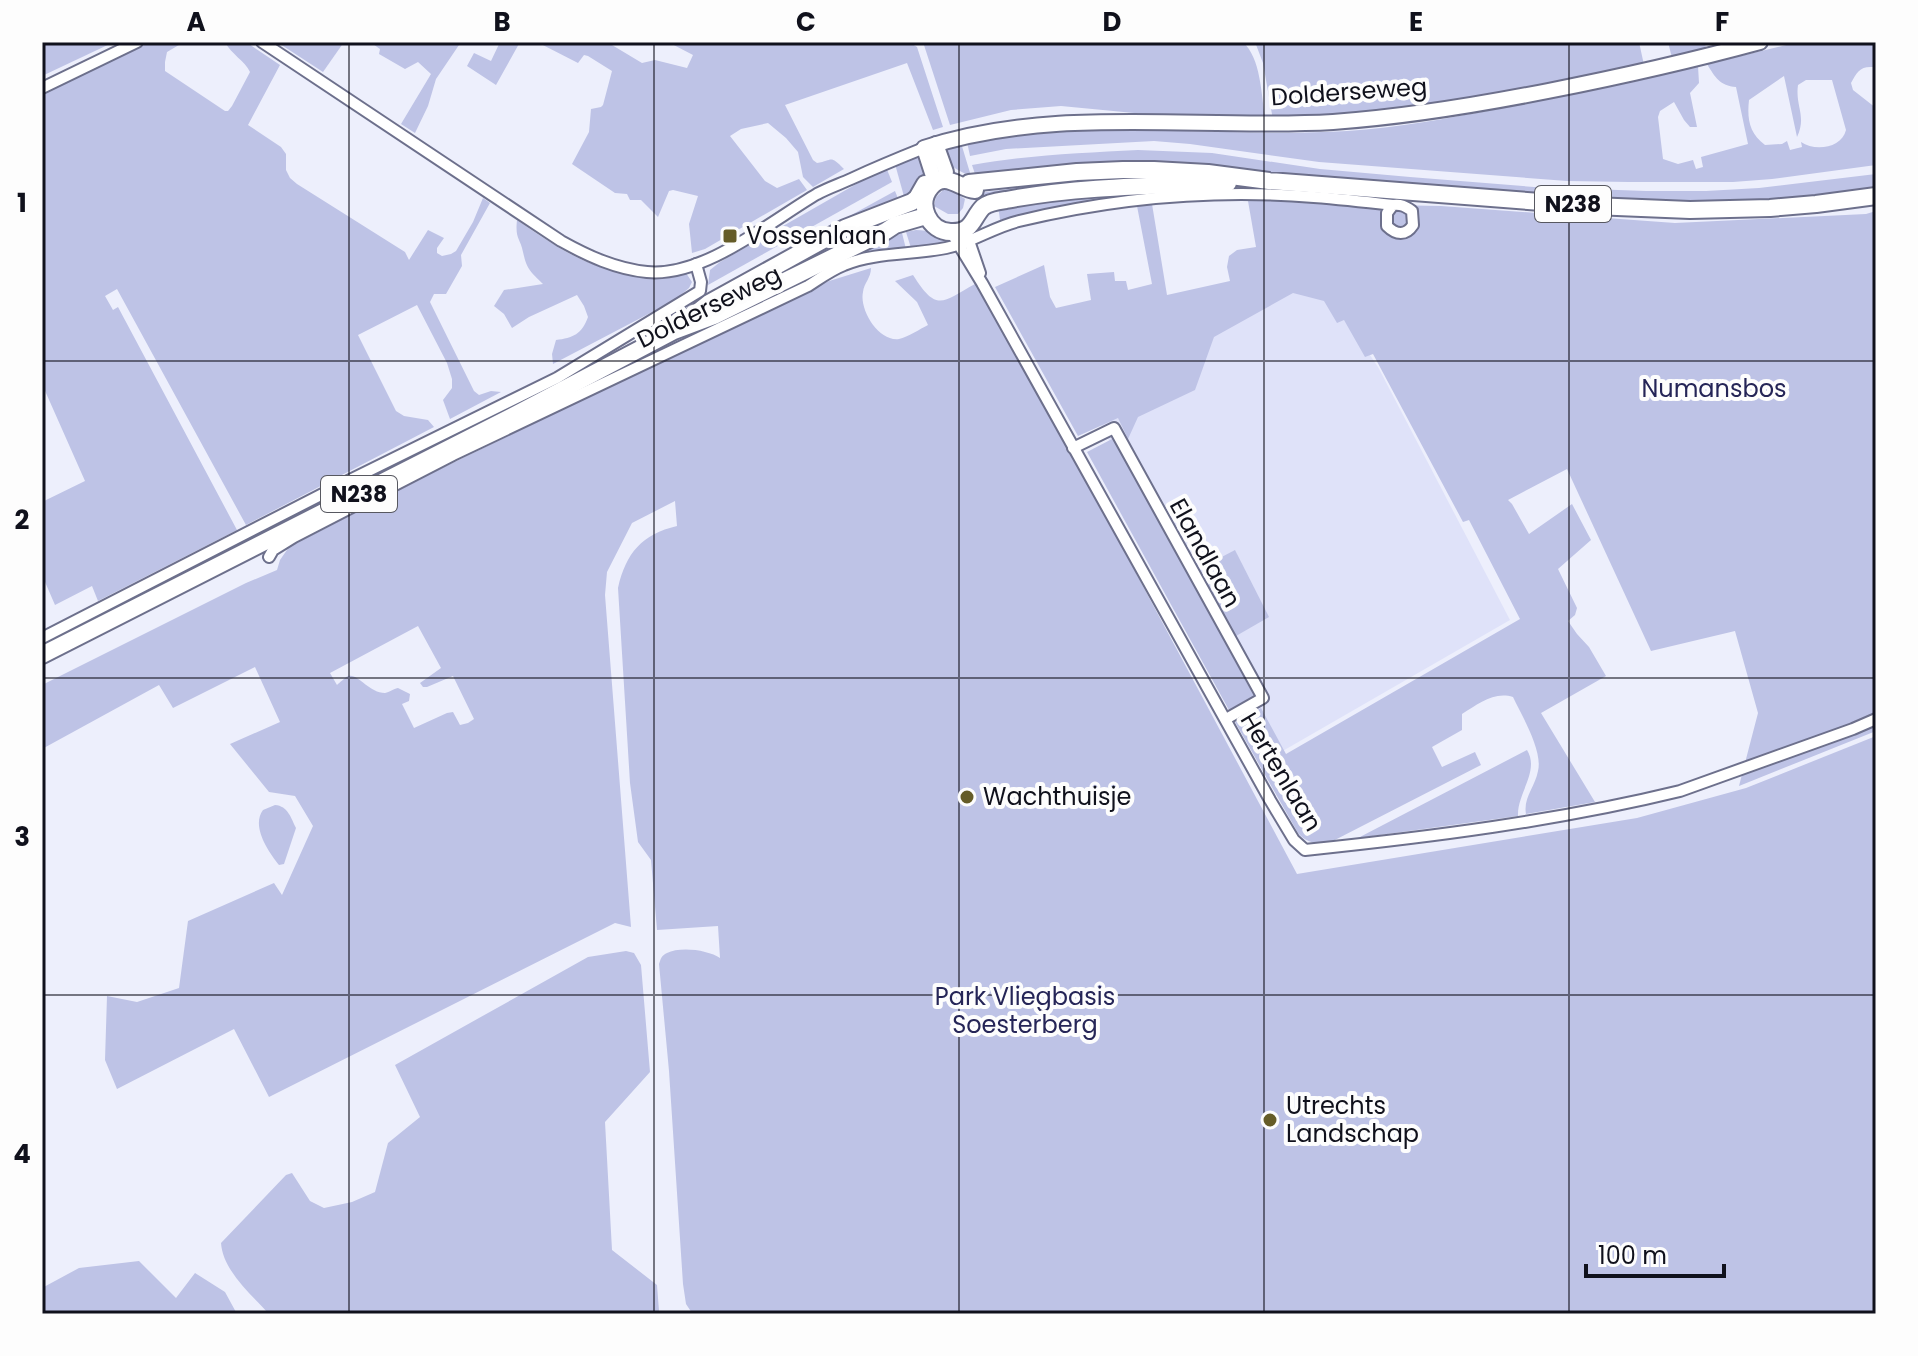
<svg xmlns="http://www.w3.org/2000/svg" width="1918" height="1356" font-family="Poppins,sans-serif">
  <rect width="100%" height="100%" fill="#edeffc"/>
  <polygon fill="#dfe2f9" points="1293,290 1331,297 1378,367 1510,620 1274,756 1090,404"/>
  <g fill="#bec3e6" fill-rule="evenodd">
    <polygon points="42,42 114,42 42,76"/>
    <path d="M149 42H184L167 52 165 62V71L225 111H228L232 106 250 72C245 61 231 54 225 42H246L280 65 248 125 281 147 286 154V170L290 178 297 184 405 252 409 260 428 230 444 238 437 248V253L442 256 451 254 456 251 473 222 483 198 490 203 461 255 462 266 446 294H434L430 302 474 391 479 395 491 391 501 392 450 419 443 400 452 388V379L447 363 417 305 358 335 396 411 404 416 428 420 434 427 246 525 117 289 105 296 113 310 118 307 237 530 98 601 92 586 55 605 42 575V502L85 481 42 384V93Z"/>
    <polygon points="277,42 344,42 323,72"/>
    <polygon points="370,42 461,42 436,79 428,106 415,133 401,124 431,74 418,62 405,69 379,54 380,49"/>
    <polygon points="500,42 520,42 496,85 467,66 474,53 491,61"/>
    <path d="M537 42H607L642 63 655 60 687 68 693 55 668 42H909L917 47 943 127 933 130 907 63 785 105 813 160 817 163C833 161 829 154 844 169L813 187 803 177 798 152 786 138 768 123 741 129 730 136 765 181 777 188 799 179 807 190 705 249 692 253 689 224 698 196 673 190 669 191 658 217 641 200H630L627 194 615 193 572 164 589 132 591 109 601 107 603 105 612 71 588 56 584 55 578 63Z"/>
    <path d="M923 42H1243C1261 59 1261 93 1265 117L1155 115 1061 106 1011 110 950 125Z"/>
    <polygon points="1255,42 1639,42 1644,65 1594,76 1417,110 1273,120 1263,63"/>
    <polygon points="1668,42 1705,42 1706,50 1672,58"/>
    <path d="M1799 42H1876V63L1873 67C1860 66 1857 72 1851 83L1853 90 1876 108V165L1772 179 1733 182H1628L1567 181 1319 162 1190 144 1154 141 1006 149 970 156 967 142C1025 134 1083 129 1142 130 1210 131 1279 135 1347 131 1398 128 1448 118 1497 109 1564 96 1632 82 1698 66L1699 83 1690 93 1697 127H1690L1684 120 1674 102 1660 111 1658 117 1663 159 1678 164 1693 160 1696 169 1703 167 1701 157 1748 144 1736 87C1720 86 1715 77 1707 64ZM1784 76 1797 137C1807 116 1795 106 1798 85L1806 80H1832L1846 130C1842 148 1815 152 1801 142L1802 147 1790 150 1787 141 1782 144 1765 145C1749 133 1747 119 1749 100Z"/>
    <path d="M961 143 971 176C962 173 935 160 948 148 951 145 957 144 961 143Z"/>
    <path d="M1138 150 1212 153 1320 169 1410 177 1534 187 1646 191H1706L1759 188 1876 174V188L1786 200 1664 205 1177 166 976 177 972 165C1027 155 1083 153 1138 150Z"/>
    <polygon points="917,156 920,160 926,173 923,179 905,200 895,164"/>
    <polygon points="886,167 892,182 708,285 710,270 720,262"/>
    <polygon points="1102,175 1172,178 981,204 980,193"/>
    <polygon points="943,190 951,190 965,199 963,208 958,214 948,214 934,206 936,197"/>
    <polygon points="895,191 899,201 775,257"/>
    <polygon points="1149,194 1051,208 1000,220 998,205 1051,199"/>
    <path d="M1248 201H1309L1331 204 1441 206 1675 223 1866 214 1876 211V731L1739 786 1758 713 1735 631 1651 651 1567 469 1508 500 1512 504 1529 534 1572 504 1591 540 1558 569 1577 608 1575 615 1568 621 1577 634 1589 647 1606 676 1541 713 1595 802 1526 814C1523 798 1535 787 1538 771 1543 751 1522 716 1513 697 1494 691 1478 704 1462 714V730L1432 747 1442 767 1475 752 1481 765 1329 843C1317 844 1306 843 1298 833L1235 722 1261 708 1286 754 1520 619 1469 520 1463 522 1373 354 1365 357 1344 320 1337 323 1324 301 1293 293 1214 337 1195 390 1138 417 1128 439 1118 418 1078 436 995 287 1044 265 1050 297 1056 308 1091 300 1087 274 1114 272 1115 281H1126L1128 290 1152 284 1137 206 1152 204 1167 295 1230 281 1227 267 1229 256 1237 250 1256 247Z"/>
    <polygon points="916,206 917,210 710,312 844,236"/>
    <path d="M517 220C554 245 585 268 630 273 647 275 665 272 681 272L686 273 692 282 689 288 675 300 553 364 552 354 556 340C573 338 582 334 588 317L584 306 577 295 529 317 512 328 504 314 494 306 504 290 543 284C530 271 527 270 523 252 520 237 515 240 517 220Z"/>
    <path d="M916 230C928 230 940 234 947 243L911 248 906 232Z"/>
    <polygon points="902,233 906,249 853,257 876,244"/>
    <path d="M871 268C871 278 864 283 863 292 859 310 879 342 899 339 908 337 920 329 928 325L917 302 895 281 913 275C937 313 942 302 975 284L1008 334 1297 874 1637 818 1746 788 1876 736V1314H722L721 1312 716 1314 692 1313 686 1304 683 1284 669 1071 659 964C661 958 661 956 667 953 680 946 709 950 720 958L718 926 657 930 651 860 638 842 630 783 618 588C626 553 642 534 677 526L675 501 632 523 607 572 605 595 631 927 615 923 269 1097 234 1029 117 1089 105 1060 107 996 137 1002 179 988 188 921 274 883 282 895 313 826 295 796 269 792 230 744 280 722 255 667 173 708 159 685 42 749V685L246 583 277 570 280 560 289 547 438 470 672 356 777 308 826 282ZM418 626 441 668 420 683 423 687H427L453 676 474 719 468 723 460 725 453 712 447 713 414 728 402 704 409 701 410 694 398 688C396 688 387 693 385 693 369 693 358 673 348 676 346 677 339 683 337 685L330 673Z"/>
    <polygon points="1114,438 1254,696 1229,710 1087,452"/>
    <polygon points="1235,550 1269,617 1236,636 1209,587 1216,560"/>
    <path d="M1527 750C1540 771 1517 793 1518 816L1358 838Z"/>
    <path d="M275 805C288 806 291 818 296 828L284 864 279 865C268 851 251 826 263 810Z"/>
    <path d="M626 951 634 953 641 965 650 1072 605 1122 612 1250 657 1285 659 1311 652 1314H269C251 1294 223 1271 221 1243L286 1175 292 1173 310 1201 324 1208 352 1202 375 1192 388 1143 420 1117 395 1065 588 957Z"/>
    <polygon points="139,1261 176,1298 195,1273 225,1292 237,1314 42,1314 42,1288 79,1268"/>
  </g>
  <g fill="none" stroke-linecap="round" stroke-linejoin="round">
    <defs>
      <g id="street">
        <path d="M262 42 561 241C588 256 616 269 647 272 703 278 771 221 817 194 828 188 840 184 851 179 875 168 899 158 924 148"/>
        <polyline points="42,88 137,42"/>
        <path d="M951 232 982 283 1270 800 1294 840 1305 850C1430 837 1557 821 1680 791L1853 729 1876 719"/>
        <polyline points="967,235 980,273"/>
        <polyline points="1073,448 1114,428 1263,698 1226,719"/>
        <path d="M269 557 273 550 294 537 453 455 808 286C819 279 831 270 844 265 875 252 913 255 946 248 972 243 993 227 1019 221 1115 198 1216 189 1314 197 1340 199 1367 202 1393 205 1401 204 1405 206 1412 211L1413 225C1406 236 1396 235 1387 226V213L1393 205"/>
        <polyline points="42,638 346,482 557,378 700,291 701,282 696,264"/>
      </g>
      <g id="secondary">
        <polyline points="936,144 946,172"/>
        <path d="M933 176 924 148C1053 105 1199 130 1333 122 1405 117 1477 105 1548 91 1619 77 1690 61 1760 42"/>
      </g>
      <g id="primary">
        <polyline points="969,183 1077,172 1123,170 1154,170 1208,173 1269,181 1593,206 1690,210 1770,208 1816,204 1876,196"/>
        <path d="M975 190C960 189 945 170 931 187 916 204 929 232 951 232 973 233 972 218 983 207 989 202 999 201 1006 200 1079 186 1154 186 1228 183"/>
        <polyline points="685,322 709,303 845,228 912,202 917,198 925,184"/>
        <polyline points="42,655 526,409 674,331 714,316 886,231 895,225 926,216"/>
      </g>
    </defs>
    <use href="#street" stroke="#6d708c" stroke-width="14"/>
    <use href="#secondary" stroke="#6d708c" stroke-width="18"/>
    <use href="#primary" stroke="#6d708c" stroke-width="20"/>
    <use href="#street" stroke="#fff" stroke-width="10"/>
    <use href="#secondary" stroke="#fff" stroke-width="14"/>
    <use href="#primary" stroke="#fff" stroke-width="16"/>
  </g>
  <path fill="none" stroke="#10111c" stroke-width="2" stroke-opacity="0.55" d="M349 42V1314M654 42V1314M959 42V1314M1264 42V1314M1569 42V1314M42 361H1876M42 678H1876M42 995H1876"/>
  <g fill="#655c28" stroke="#fdfdfd" stroke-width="3">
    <rect x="722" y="228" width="16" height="16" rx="4"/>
    <circle cx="967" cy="797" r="8"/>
    <circle cx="1270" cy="1120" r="8"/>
  </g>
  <g text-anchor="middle" stroke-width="8" stroke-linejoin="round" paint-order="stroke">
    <g fill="#fdfdfd" stroke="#575860" stroke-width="2">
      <rect x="1535" y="186" width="76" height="36" rx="6"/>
      <rect x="321" y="476" width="76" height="36" rx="6"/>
    </g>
    <g font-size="22" font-weight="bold" fill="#10111c">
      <text x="1573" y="212">N238</text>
      <text x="359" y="502">N238</text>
    </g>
    <g font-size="24" fill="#10111c" stroke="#fdfdfd">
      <text transform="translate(1349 92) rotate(-4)" y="8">Dolderseweg</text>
      <text transform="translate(709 307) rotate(-26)" y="8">Dolderseweg</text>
      <text transform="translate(1205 553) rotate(61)" y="8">Elandlaan</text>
      <text transform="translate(1281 772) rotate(59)" y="8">Hertenlaan</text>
    </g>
    <g font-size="24" fill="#10111c" stroke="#fdfdfd" text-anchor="start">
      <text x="746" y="244">Vossenlaan</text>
      <text x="983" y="805">Wachthuisje</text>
      <text x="1286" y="1114">Utrechts<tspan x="1286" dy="28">Landschap</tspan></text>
    </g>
    <g font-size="24" fill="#252557" stroke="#fdfdfd">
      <text x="1714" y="397">Numansbos</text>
      <text x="1025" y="1005">Park Vliegbasis<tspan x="1025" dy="28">Soesterberg</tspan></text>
    </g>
  </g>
  <rect width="1918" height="1356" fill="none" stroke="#fdfdfd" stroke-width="88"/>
  <path d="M1586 1264v12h138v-12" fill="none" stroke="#10111c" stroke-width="4"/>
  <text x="1598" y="1264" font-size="24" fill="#10111c" stroke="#fdfdfd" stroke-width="6" paint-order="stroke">100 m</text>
  <rect x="44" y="44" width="1830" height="1268" fill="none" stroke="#10111c" stroke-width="3"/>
  <g font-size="26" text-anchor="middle" font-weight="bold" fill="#10111c">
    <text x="196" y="31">A</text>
    <text x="502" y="31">B</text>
    <text x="806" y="31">C</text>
    <text x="1112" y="31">D</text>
    <text x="1416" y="31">E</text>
    <text x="1722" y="31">F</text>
    <text x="22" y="212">1</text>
    <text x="22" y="529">2</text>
    <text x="22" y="846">3</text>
    <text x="22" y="1163">4</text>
  </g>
</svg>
